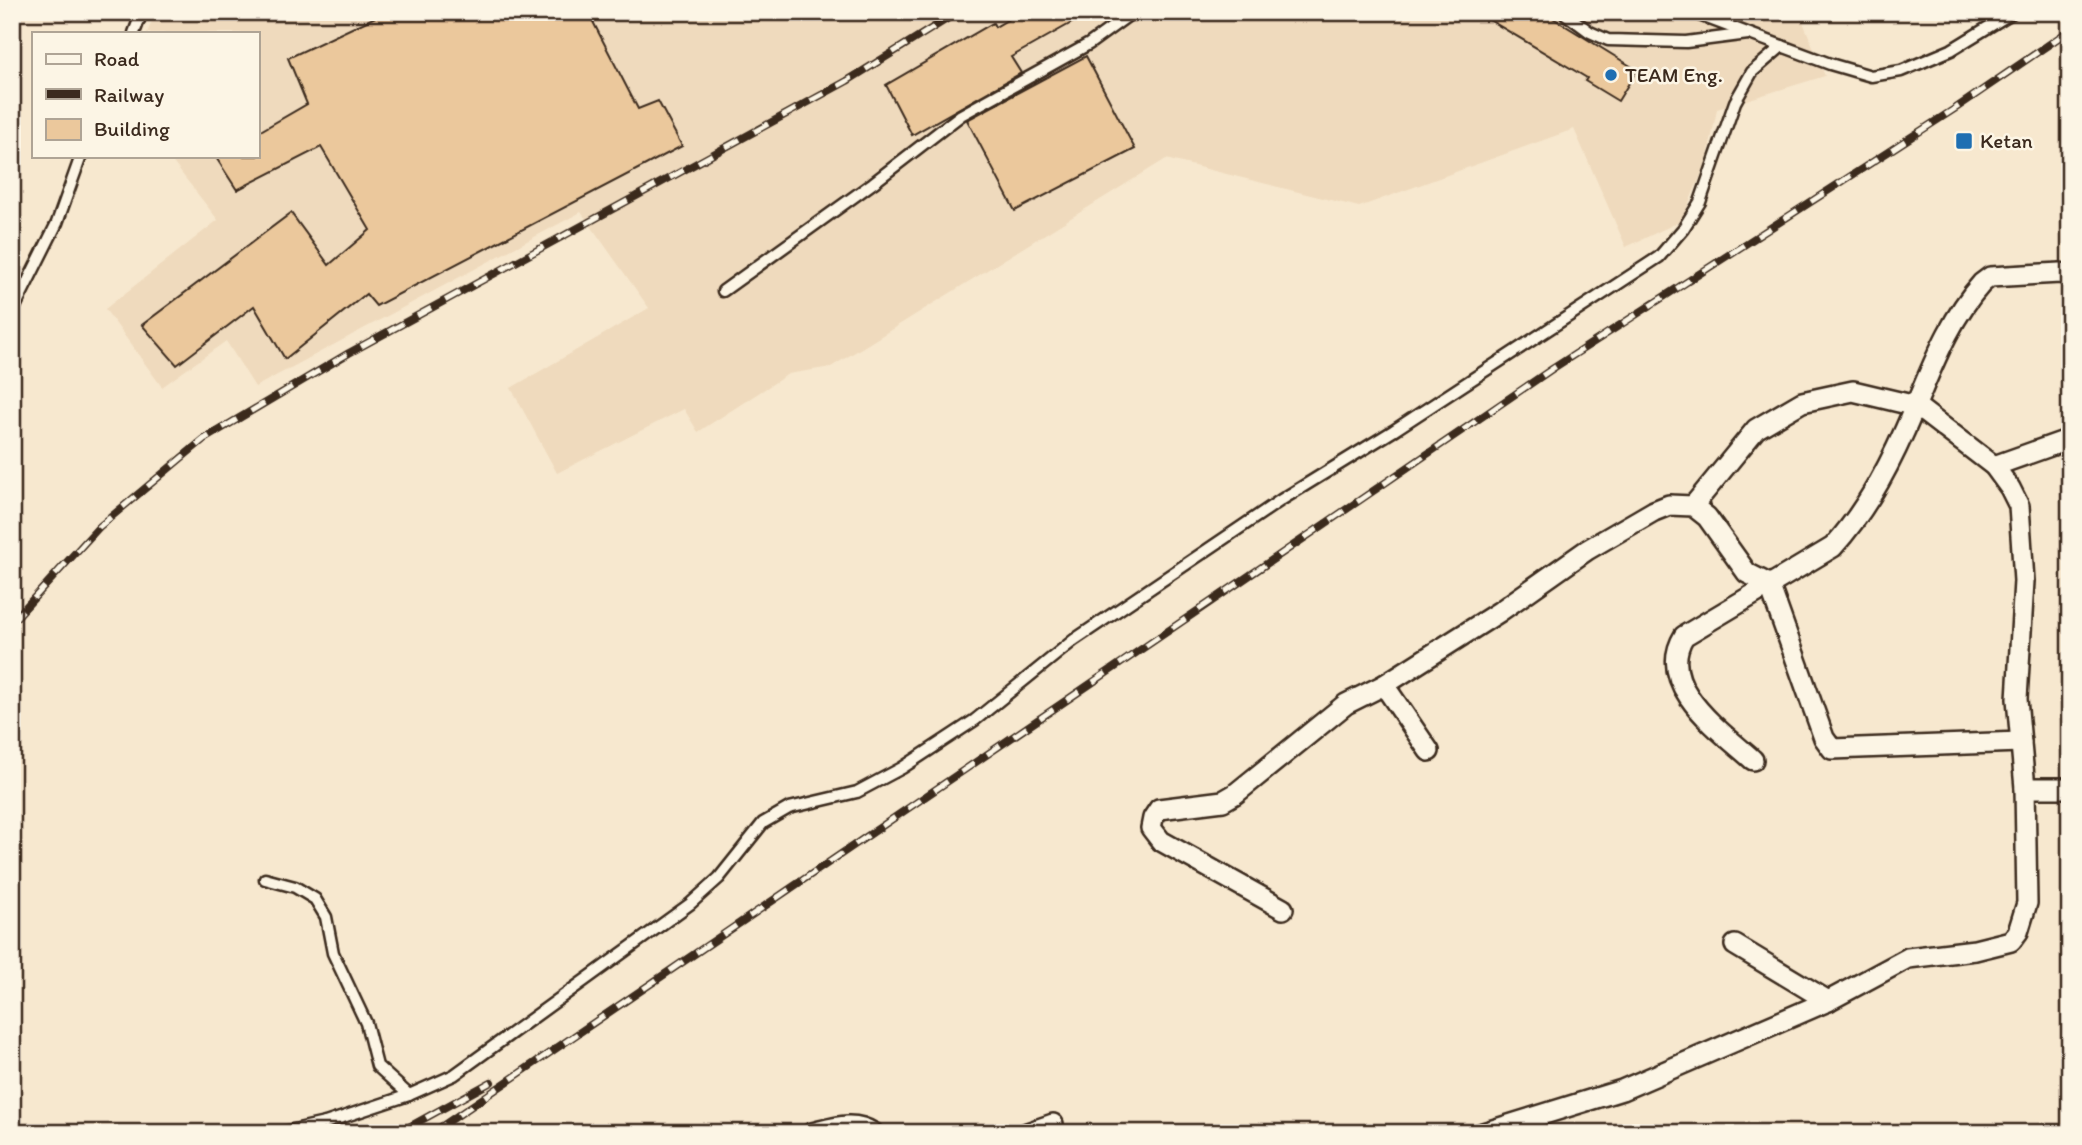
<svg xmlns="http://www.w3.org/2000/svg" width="2082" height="1145" font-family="Itim,sans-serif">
  <rect width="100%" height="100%" fill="#f7e8cf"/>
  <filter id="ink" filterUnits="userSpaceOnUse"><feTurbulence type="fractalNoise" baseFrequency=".0143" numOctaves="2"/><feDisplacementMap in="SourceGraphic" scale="14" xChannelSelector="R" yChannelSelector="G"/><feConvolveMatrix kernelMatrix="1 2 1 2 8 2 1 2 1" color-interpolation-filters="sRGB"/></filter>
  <g filter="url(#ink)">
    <polygon fill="#efdabd" points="156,12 1799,12 1825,76 1717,109 1707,161 1681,221 1626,247 1574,129 1359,207 1166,159 831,367 788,374 698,432 684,409 557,473 511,388 649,308 581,212 255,387 226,341 162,387 105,309 218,220 168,156 257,156 257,33 147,33"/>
    <g fill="#ebc89c" stroke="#3b2a1e" stroke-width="2">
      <polygon points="386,12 588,12 638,109 658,101 682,146 376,306 366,294 285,359 254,306 177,365 142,325 291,213 329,265 370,230 321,147 237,190 215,156 257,156 257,133 307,104 288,58"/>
      <polygon points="1021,12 1091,12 1011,57 1021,73 912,135 886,85 993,23 995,27"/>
      <polygon points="1476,12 1543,12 1637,70 1618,101 1585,81 1587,78"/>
      <polygon points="1086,56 1135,149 1015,211 967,120"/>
    </g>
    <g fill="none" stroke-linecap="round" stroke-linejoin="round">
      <defs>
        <g id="service">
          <polyline points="1563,12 1590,32 1608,40 1686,42 1748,34"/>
          <polyline points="1691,12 1830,64 1871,76 1901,71 1951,50 2013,12"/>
          <polyline points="134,33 142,12"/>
          <polyline points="723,291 873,183 961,115 1089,44 1133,12"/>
          <polyline points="12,313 57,223 81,156"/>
          <polyline points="265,879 295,887 315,899 326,917 333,953 366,1023 377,1066 409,1095"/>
          <polyline points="280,1133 325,1123 409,1095 454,1075 690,904 719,878 763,823 789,808 857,792 902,768 975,720 1074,640 1281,500 1393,431 1659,257 1683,229 1700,202 1735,102 1752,72 1782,46"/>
        </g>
        <g id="minor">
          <polyline points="1994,466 2070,439"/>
          <polyline points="1769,584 1824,738 1832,749 2021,742"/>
          <polyline points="1384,685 1429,751"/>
          <path d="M1753 760C1721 731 1654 685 1684 636L1833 547C1869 507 1893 459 1914 409 1933 365 1949 320 1982 283L1990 277 2060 273 2070 276"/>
          <polyline points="2025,788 2070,788"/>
          <polyline points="1283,909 1161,841 1151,828 1153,818 1159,809 1223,801 1235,794 1346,704 1384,685 1499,612 1587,550 1654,511 1669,505 1693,506 1707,517 1747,573 1769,584"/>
          <polyline points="1735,945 1828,1001"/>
          <path d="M812 1133C833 1128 854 1120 873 1133"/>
          <polyline points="1027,1133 1053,1124"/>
          <polyline points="1483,1133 1622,1090 1828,1001 1908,958 1975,950 2011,941 2018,932 2027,903 2025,788 2017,699 2024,581 2019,506 2010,488 1994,466 1916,406 1853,391 1802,402 1756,429 1693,506"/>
        </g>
      </defs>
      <use href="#service" stroke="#3b2a1e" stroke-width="15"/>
      <use href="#minor" stroke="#3b2a1e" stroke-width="24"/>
      <use href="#service" stroke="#fcf5e5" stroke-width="10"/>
      <use href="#minor" stroke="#fcf5e5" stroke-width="19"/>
      <defs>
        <g id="rail">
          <polyline points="12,622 99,527 204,439 349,353 847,81 958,12"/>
          <polyline points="398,1133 491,1082"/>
          <polyline points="432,1133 1552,369 1956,108 2070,30"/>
        </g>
      </defs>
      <use href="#rail" stroke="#3b2a1e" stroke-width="8"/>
      <use href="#rail" stroke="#fcf5e5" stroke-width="5" stroke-dasharray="16" stroke-linecap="butt"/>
    </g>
  </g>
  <g fill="#1f6fb2" stroke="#fcf5e5" stroke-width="2.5">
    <circle cx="1611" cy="75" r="7"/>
    <rect x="1955" y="132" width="18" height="18" rx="3.5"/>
  </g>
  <g text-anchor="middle" stroke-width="5" stroke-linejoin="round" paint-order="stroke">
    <g font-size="21" fill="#3b2a1e" stroke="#fcf5e5" text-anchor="start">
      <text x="1625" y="82">TEAM Eng.</text>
      <text x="1980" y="148">Ketan</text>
    </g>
  </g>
  <rect width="2082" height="1145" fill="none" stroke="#fcf5e5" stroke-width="42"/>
  <rect x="21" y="21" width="2040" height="1103" fill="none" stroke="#3b2a1e" stroke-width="2.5" filter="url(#ink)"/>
  <rect x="32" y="32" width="228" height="126" fill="#fcf5e5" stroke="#afa495" stroke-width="2"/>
  <rect x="46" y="54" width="35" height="10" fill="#fcf5e5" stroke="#afa495" stroke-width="2"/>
  <text x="94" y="66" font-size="21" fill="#3b2a1e">Road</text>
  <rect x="46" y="89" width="35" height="10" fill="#3b2a1e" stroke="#afa495" stroke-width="2"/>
  <text x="94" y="102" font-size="21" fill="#3b2a1e">Railway</text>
  <rect x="46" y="119" width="35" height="21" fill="#ebc89c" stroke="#afa495" stroke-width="2"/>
  <text x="94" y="136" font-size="21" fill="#3b2a1e">Building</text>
</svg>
